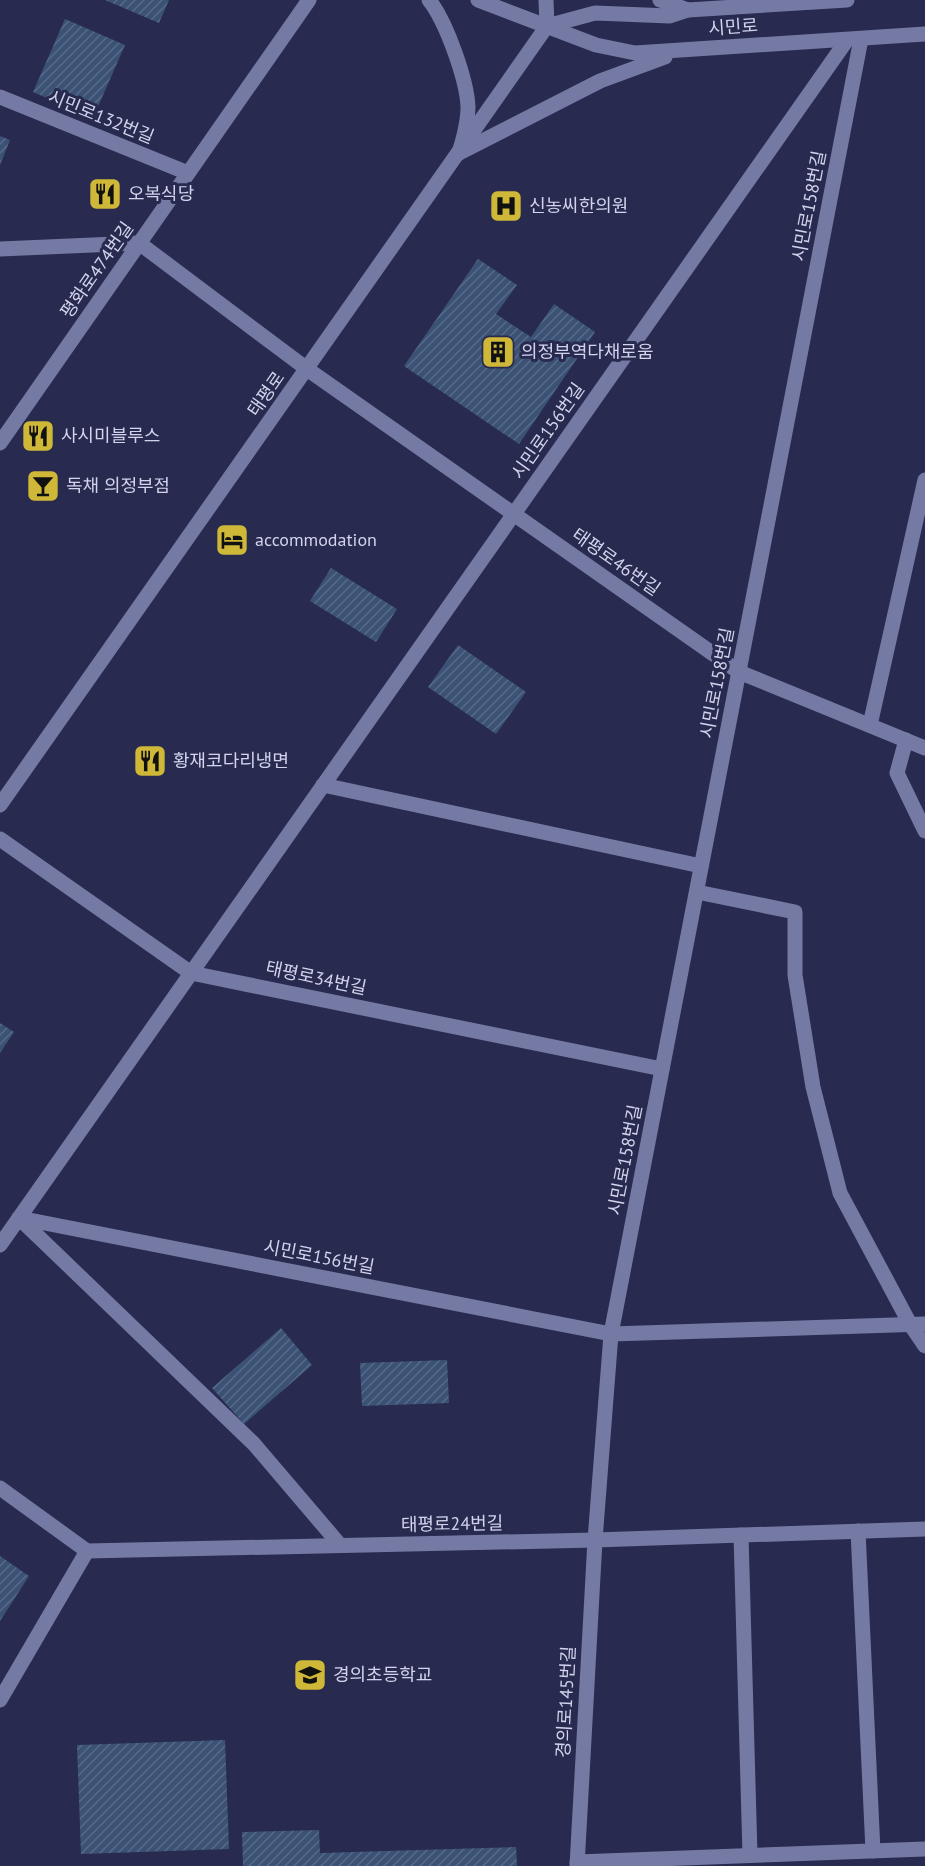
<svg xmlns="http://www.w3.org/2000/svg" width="925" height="1866" font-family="'PT Sans','Noto Sans KR',sans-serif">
  <defs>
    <pattern id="building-hatch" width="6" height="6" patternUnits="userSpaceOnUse" patternTransform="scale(1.5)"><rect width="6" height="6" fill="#3b5275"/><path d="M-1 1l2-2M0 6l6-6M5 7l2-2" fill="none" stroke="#566a89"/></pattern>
  </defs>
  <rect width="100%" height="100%" fill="#282b4f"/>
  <g fill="url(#building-hatch)">
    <polygon points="105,0 169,0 159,23"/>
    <polygon points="65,19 125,45 93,118 33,92"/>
    <polygon points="0,136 10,140 0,165"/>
    <polygon points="478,259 517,285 496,314 531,337 554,304 595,332 519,444 404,366"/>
    <polygon points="331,568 397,609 376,642 310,601"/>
    <polygon points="458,645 526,692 496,734 428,687"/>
    <polygon points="0,1023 14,1032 0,1053"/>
    <polygon points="281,1328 312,1365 244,1424 212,1388"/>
    <polygon points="447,1360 449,1403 362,1406 360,1363"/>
    <polygon points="0,1556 29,1576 0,1621"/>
    <polygon points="225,1740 229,1849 81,1854 77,1745"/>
    <polygon points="319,1830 320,1853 516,1847 517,1866 243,1866 242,1832"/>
  </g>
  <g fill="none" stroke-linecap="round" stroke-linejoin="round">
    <g stroke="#757aa5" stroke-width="15">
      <polyline points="870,725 925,480"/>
      <polyline points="906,740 897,773 925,831"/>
      <polyline points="697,892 795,912 795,975 813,1087 840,1193 910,1324 925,1346"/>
      <polyline points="19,1218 254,1444 340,1545"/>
      <polyline points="858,1531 873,1851"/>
      <polyline points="741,1535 750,1855"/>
    </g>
    <g stroke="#757aa5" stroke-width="15">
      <polyline points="0,97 188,173"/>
      <polyline points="0,249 139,243 307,369 739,672 925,748"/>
      <polyline points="0,443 309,0"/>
      <polyline points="323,785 701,866"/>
      <polyline points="0,805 547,26 546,0"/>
      <polyline points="0,839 191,973 662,1069"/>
      <polyline points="19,1218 611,1334 925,1324"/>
      <polyline points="0,1245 847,40"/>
      <polyline points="0,1488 87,1551 595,1540 925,1529"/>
      <polyline points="0,1700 87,1551"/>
      <polyline points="577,1862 925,1849"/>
      <polyline points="577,1866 595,1540 611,1334 861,39"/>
    </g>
    <g stroke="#757aa5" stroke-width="15">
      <path d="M429 0C446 21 467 80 468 107 468 123 464 137 459 153"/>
      <polyline points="478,0 596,45 635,53 925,34"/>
      <polyline points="660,0 688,10"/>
      <polyline points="547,26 595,13 670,16 688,10 847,0"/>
      <polyline points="459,153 600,81 665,57"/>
    </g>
  </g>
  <defs>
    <symbol id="restaurant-square" viewBox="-11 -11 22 22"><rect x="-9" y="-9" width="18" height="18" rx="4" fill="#cfb837" stroke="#282b4f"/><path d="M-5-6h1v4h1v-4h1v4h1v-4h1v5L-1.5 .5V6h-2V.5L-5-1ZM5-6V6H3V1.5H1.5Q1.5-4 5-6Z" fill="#111"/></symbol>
    <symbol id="hospital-square" viewBox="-11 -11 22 22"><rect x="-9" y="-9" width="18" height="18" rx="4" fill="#cfb837" stroke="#282b4f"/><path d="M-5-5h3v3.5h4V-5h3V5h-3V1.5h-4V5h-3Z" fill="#111"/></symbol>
    <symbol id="building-square" viewBox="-11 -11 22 22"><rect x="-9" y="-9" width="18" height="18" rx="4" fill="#cfb837" stroke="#282b4f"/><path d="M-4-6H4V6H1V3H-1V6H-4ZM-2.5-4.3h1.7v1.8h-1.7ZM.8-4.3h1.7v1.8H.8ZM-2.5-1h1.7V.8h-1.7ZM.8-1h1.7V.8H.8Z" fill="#111"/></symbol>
    <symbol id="bar-square" viewBox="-11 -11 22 22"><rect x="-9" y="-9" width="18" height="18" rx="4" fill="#cfb837" stroke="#282b4f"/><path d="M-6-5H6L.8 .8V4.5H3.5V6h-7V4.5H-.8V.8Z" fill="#111"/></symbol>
    <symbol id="hotel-square" viewBox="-11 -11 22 22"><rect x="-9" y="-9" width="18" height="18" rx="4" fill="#cfb837" stroke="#282b4f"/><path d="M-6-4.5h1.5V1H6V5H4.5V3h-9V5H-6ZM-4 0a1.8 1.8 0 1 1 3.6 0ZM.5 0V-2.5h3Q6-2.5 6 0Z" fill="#111"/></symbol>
    <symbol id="school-square" viewBox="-11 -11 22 22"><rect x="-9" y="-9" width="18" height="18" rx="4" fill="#cfb837" stroke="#282b4f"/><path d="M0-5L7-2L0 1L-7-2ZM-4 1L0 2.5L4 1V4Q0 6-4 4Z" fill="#111"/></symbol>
  </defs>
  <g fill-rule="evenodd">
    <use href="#restaurant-square" x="86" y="175" width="38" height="38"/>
    <use href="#hospital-square" x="487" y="187" width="38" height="38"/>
    <use href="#building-square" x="479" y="333" width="38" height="38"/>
    <use href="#restaurant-square" x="19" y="417" width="38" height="38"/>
    <use href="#bar-square" x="24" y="467" width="38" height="38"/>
    <use href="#hotel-square" x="213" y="521" width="38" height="38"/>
    <use href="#restaurant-square" x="131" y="742" width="38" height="38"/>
    <use href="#school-square" x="291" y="1656" width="38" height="38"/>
  </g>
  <g text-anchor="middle" stroke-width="6" stroke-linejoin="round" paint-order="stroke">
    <g font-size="18" fill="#d1d4ec" stroke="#282b4f">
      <text transform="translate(733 27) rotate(-4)" y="6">시민로</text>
      <text transform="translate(101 117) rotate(22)" y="6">시민로132번길</text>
      <text transform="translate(809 206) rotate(-79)" y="6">시민로158번길</text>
      <text transform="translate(97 270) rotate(-55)" y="6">평화로474번길</text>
      <text transform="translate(266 394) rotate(-55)" y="6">태평로</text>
      <text transform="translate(548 431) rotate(-55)" y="6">시민로156번길</text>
      <text transform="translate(616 562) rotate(35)" y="6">태평로46번길</text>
      <text transform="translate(717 683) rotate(-79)" y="6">시민로158번길</text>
      <text transform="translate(316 978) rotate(12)" y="6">태평로34번길</text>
      <text transform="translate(625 1160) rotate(-79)" y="6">시민로158번길</text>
      <text transform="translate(319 1257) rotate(11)" y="6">시민로156번길</text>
      <text transform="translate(452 1524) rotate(-1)" y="6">태평로24번길</text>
      <text transform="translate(566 1702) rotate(-87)" y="6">경의로145번길</text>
    </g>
    <g font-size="18" fill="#d1d4ec" stroke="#282b4f" text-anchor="start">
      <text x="128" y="200">오복식당</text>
      <text x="529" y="212">신농씨한의원</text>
      <text x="521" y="358">의정부역다채로움</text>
      <text x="61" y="442">사시미블루스</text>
      <text x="66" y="492">독채 의정부점</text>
      <text x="255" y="546">accommodation</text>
      <text x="173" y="767">황재코다리냉면</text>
      <text x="333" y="1681">경의초등학교</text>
    </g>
  </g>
</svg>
